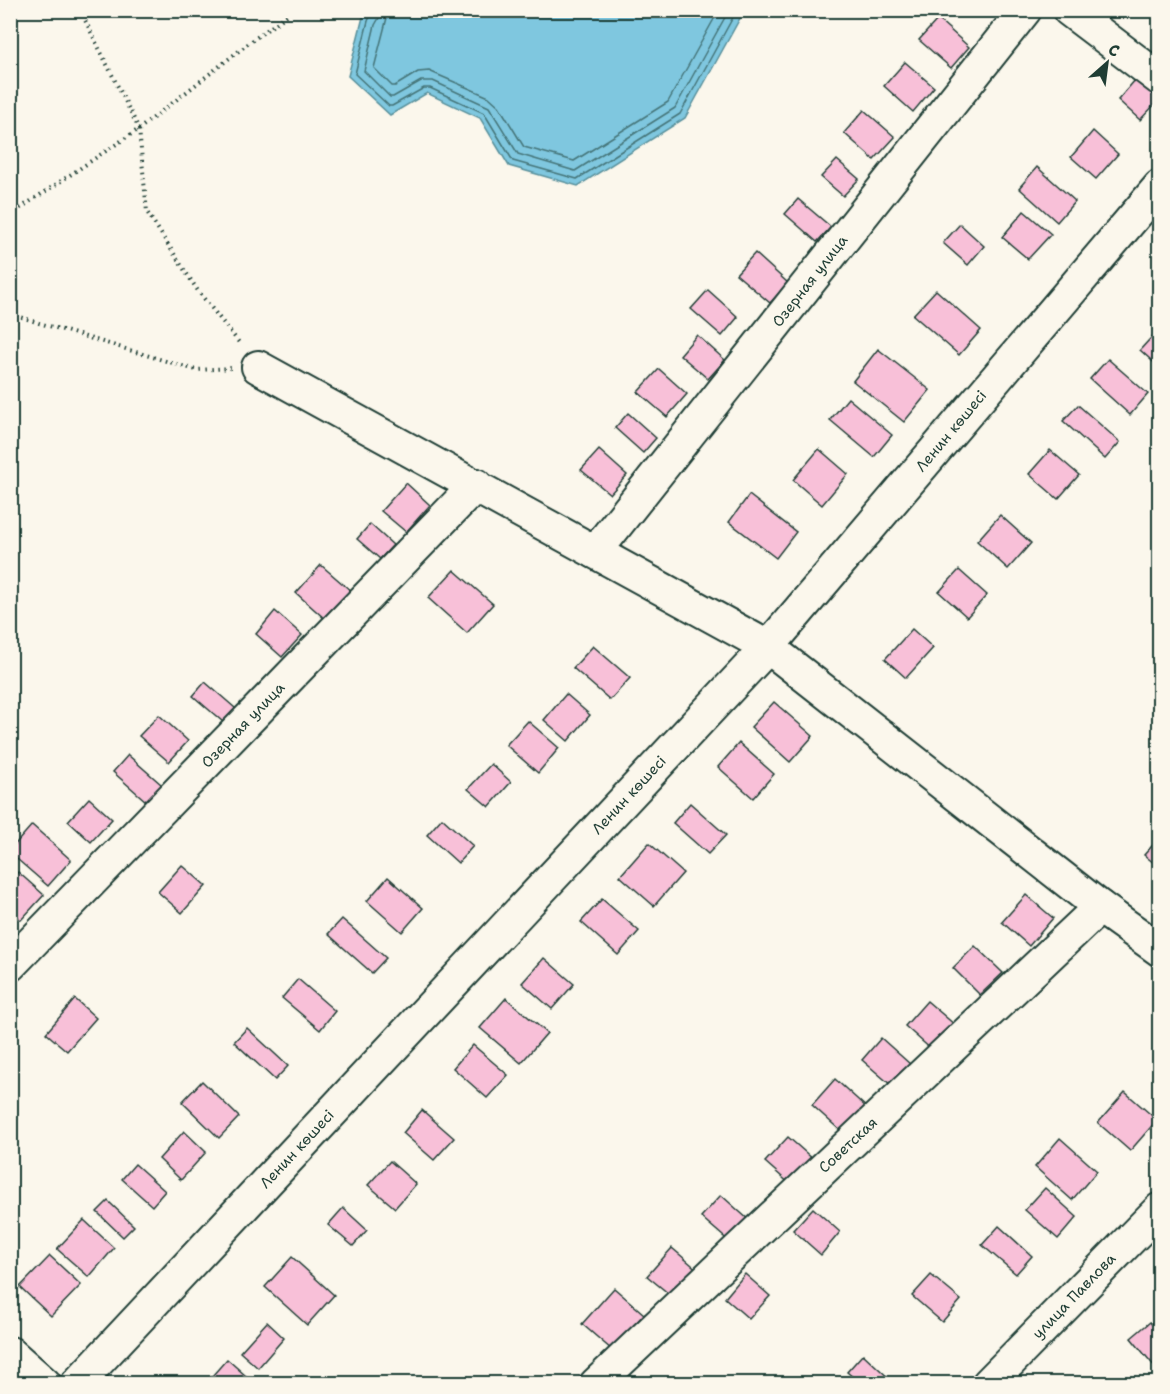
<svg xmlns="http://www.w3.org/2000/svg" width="1170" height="1394" font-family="'Shantell Sans',sans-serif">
  <rect width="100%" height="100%" fill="#fbf7ec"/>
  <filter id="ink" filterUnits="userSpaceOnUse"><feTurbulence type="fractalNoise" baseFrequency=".0167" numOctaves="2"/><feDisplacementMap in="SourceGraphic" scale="12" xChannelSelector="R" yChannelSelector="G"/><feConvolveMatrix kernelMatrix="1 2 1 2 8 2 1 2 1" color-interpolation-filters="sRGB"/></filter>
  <g filter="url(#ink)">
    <polygon fill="#7fc7df" stroke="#59909b" stroke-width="1.5" points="369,11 369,10 744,11 685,118 578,186 509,166 480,118 427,93 390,115 348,76 363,17"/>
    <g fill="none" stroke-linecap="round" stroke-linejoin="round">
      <g stroke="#457478" stroke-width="1.5">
        <polyline points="373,10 368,21 355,74 389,106 392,106 424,88 430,88 484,113 513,161 577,179 680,114 737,10"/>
        <polyline points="380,10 379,18 375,25 364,71 390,97 393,97 421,81 433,81 489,107 518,154 575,171 675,108 729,10"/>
        <polyline points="389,10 374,68 392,86 395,86 418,72 429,71 489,97 499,106 524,147 574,161 668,102 719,10"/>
      </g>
    </g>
    <g fill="#f8c0d8" stroke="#1f3d34" stroke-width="1.5">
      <polygon points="938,19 969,47 951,68 919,40"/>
      <polygon points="905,62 934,87 913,112 884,86"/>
      <polygon points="1141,73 1160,89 1160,99 1140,120 1118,100"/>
      <polygon points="864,110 895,137 874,160 844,133"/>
      <polygon points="1093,131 1118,154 1096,179 1071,157"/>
      <polygon points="837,160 859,179 843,196 821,177"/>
      <polygon points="1037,167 1075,201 1057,222 1019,188"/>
      <polygon points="798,199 831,227 817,242 785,214"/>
      <polygon points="1024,211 1051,234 1028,259 1002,237"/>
      <polygon points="960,224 984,246 968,265 943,243"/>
      <polygon points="755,253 788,283 770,303 736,274"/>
      <polygon points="708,290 738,317 722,336 691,309"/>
      <polygon points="936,290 981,330 959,355 913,315"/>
      <polygon points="1160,328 1160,368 1140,350"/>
      <polygon points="697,335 725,360 708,379 680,355"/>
      <polygon points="878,349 930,390 904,422 853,381"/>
      <polygon points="1108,359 1148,394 1130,415 1090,379"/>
      <polygon points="659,369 687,394 667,417 638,392"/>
      <polygon points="848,398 892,435 874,457 830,420"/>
      <polygon points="1078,405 1120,442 1105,459 1063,421"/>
      <polygon points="628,413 656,438 643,453 615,428"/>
      <polygon points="819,449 848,474 822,505 793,480"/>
      <polygon points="599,450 627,475 610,494 581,470"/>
      <polygon points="1050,450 1079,475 1058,499 1029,474"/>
      <polygon points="406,483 430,505 406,532 381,511"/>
      <polygon points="749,495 796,532 776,558 729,522"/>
      <polygon points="1000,515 1031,543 1008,569 977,541"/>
      <polygon points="370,524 393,545 380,559 357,539"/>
      <polygon points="321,565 351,591 325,619 296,593"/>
      <polygon points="454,570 493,604 467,633 428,598"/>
      <polygon points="959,570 987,595 967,617 939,592"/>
      <polygon points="275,611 302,635 282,657 256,634"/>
      <polygon points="912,629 933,648 906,678 885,659"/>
      <polygon points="593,646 630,678 610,700 573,668"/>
      <polygon points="205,682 242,714 230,728 193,696"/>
      <polygon points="566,694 590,715 568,741 544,720"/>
      <polygon points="774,702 813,736 790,762 751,727"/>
      <polygon points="159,715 188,741 169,762 139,736"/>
      <polygon points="528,721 559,748 538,773 506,745"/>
      <polygon points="739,743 774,774 753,798 718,767"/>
      <polygon points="128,755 170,792 155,809 113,772"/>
      <polygon points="491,764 511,782 489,807 468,789"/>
      <polygon points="89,798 112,819 91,842 68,821"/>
      <polygon points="690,803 726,835 708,854 673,823"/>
      <polygon points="442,818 473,846 458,863 427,835"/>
      <polygon points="32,825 71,860 48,886 10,853 10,850"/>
      <polygon points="1160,837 1160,868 1144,855"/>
      <polygon points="649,843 683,873 654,906 620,876"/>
      <polygon points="182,865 206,886 182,913 158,892"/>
      <polygon points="18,872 44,895 21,920 10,911 10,880"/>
      <polygon points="388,877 423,908 402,932 367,901"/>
      <polygon points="1026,895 1053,918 1029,946 1002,922"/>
      <polygon points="602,899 639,931 618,955 581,922"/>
      <polygon points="342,919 386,958 372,973 328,934"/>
      <polygon points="975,946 1003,973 980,995 953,968"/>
      <polygon points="544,958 574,984 552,1009 522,983"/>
      <polygon points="298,979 335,1011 320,1030 282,998"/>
      <polygon points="506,998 547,1033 521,1063 480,1028"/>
      <polygon points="75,999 96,1018 67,1051 46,1033"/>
      <polygon points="927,1001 955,1025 933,1051 905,1026"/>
      <polygon points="247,1028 288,1066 275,1080 234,1042"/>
      <polygon points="881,1038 910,1064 891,1085 862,1060"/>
      <polygon points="473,1045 508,1075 487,1098 453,1068"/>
      <polygon points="835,1079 867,1108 844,1134 812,1105"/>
      <polygon points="202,1081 239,1117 219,1138 182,1102"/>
      <polygon points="1125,1092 1157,1120 1130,1151 1098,1123"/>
      <polygon points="422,1110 454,1138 434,1160 403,1133"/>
      <polygon points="184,1131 206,1152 181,1180 159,1159"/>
      <polygon points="788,1137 814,1160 791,1185 765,1162"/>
      <polygon points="1060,1138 1097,1171 1072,1200 1035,1167"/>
      <polygon points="390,1161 416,1184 395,1208 368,1185"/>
      <polygon points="135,1164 165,1191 152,1206 122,1179"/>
      <polygon points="1045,1188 1077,1217 1058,1239 1025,1210"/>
      <polygon points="721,1195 750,1221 731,1243 701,1217"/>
      <polygon points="108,1201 134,1226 123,1237 97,1212"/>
      <polygon points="343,1208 367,1230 353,1246 328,1225"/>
      <polygon points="813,1208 840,1232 821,1255 793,1230"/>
      <polygon points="84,1220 114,1248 89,1277 57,1249"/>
      <polygon points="999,1226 1032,1256 1016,1274 982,1245"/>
      <polygon points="672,1248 699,1271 674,1298 647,1276"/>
      <polygon points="50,1256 81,1285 51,1316 20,1287"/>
      <polygon points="292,1257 334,1295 307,1325 265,1287"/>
      <polygon points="745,1274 770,1296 749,1319 725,1298"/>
      <polygon points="931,1275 961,1300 942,1322 912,1296"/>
      <polygon points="614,1288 644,1314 612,1350 582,1324"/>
      <polygon points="267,1322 284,1338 258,1368 240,1352"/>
      <polygon points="1150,1322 1160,1334 1160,1373 1131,1338"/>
      <polygon points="863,1354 894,1383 893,1384 861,1384 847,1372"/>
      <polygon points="227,1359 255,1384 205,1384"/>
    </g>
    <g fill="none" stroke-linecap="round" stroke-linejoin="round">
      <defs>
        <g id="minor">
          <polyline points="1069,10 1160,79"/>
          <polyline points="258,367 768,647 1100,907 1160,950"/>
          <polyline points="595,552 1025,10"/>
          <polyline points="10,965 476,485"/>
          <polyline points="10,1353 45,1384"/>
          <polyline points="77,1384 768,647 1160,186"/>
          <polyline points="596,1384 1100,907"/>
          <polyline points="988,1384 1160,1209"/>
        </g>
      </defs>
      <use href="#minor" stroke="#1f3d34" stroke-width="36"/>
      <g stroke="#1f3d34" stroke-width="4" stroke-dasharray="1.5 4.5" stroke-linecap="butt">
        <polyline points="80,10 139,129 249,43 294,10"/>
        <polyline points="10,215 139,129 147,212 198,291 241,345"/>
        <polyline points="10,313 39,323 196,370 232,368"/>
      </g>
      <use href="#minor" stroke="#fbf7ec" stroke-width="32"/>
    </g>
  </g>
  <g text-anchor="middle" stroke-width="4.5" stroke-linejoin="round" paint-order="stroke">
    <g font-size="15" fill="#1f3d34" stroke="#fbf7ec">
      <text transform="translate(810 281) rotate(-52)" y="5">Озерная улица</text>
      <text transform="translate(951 431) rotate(-50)" y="5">Ленин көшесі</text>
      <text transform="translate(243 725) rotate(-46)" y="5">Озерная улица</text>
      <text transform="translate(629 795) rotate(-47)" y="5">Ленин көшесі</text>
      <text transform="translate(848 1145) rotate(-43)" y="5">Советская</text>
      <text transform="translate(297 1149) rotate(-47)" y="5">Ленин көшесі</text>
      <text transform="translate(1074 1296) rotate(-46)" y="5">улица Павлова</text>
    </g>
  </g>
  <rect width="1170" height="1394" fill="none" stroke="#fbf7ec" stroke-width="36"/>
  <rect x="18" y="18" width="1134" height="1358" fill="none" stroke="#1f3d34" stroke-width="2" filter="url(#ink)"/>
  <g transform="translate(1107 63) rotate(28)" stroke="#fbf7ec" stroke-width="4.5" paint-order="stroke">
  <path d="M0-4.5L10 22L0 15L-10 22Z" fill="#1f3d34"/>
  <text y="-9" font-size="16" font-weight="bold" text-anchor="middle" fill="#1f3d34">С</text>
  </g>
</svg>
